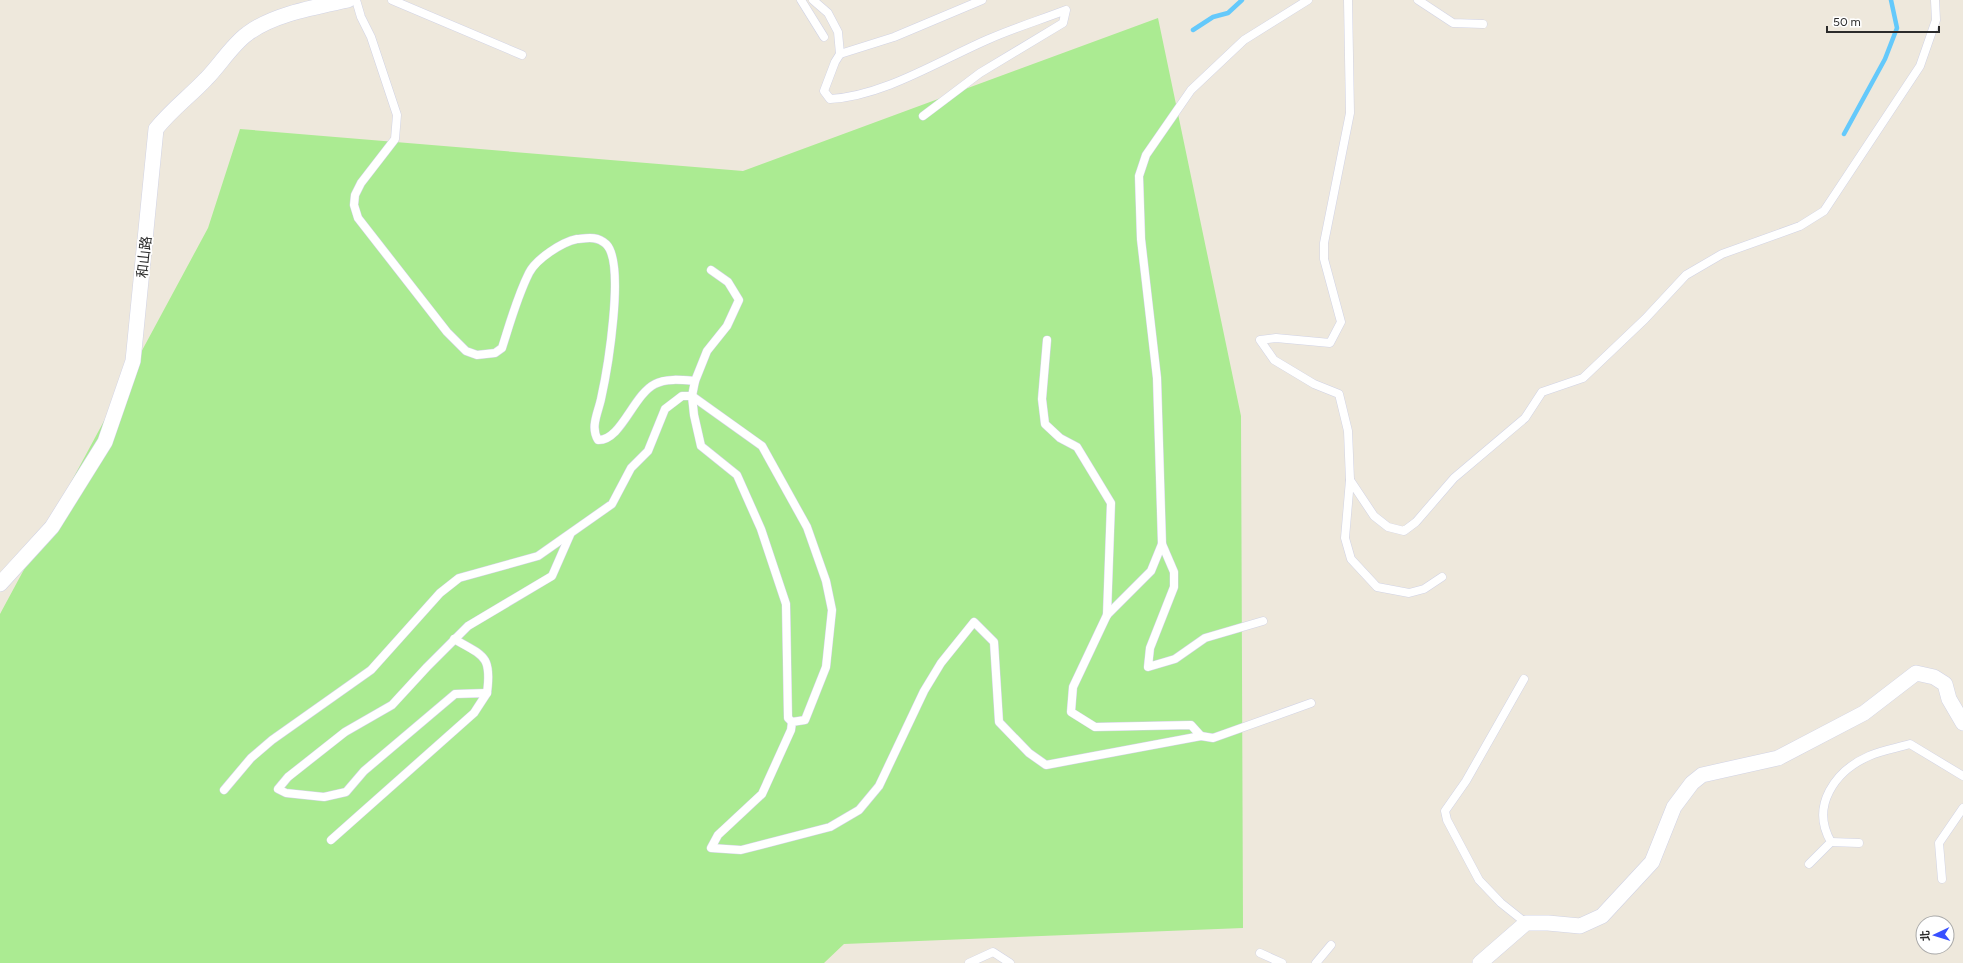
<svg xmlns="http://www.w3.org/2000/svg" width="1963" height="963" font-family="Figtree,'Noto Sans TC',sans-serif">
  <rect width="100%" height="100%" fill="#eee8dc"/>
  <polygon fill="#abeb92" points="1158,18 1241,416 1243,928 844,944 824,963 0,963 0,614 208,228 240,129 743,171"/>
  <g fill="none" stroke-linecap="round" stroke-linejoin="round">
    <g stroke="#64c9fb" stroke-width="4.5">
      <polyline points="1193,30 1213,17 1228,13 1242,0"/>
      <polyline points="1844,134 1885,59 1897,28 1891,0"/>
    </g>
    <defs>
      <g id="lane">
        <path d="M356 0 361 17 371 37 397 115 395 139 361 183 355 195 354 205 358 218 447 332 466 351 477 355 495 353 502 348C510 323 517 297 529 273 536 259 562 242 577 239 588 238 597 236 606 244 626 263 607 372 601 399 598 413 590 427 598 440 621 441 633 395 655 384 666 378 683 380 695 381"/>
        <polyline points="392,0 522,55"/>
        <polyline points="801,0 824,37"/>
        <path d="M813 0 828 13 838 32 840 54 835 62 824 91 830 99C884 96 940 60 989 39 1014 28 1040 20 1066 10L1063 23 980 73 923 116"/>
        <polyline points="1348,0 1350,113 1324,243 1324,259 1341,322 1330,343 1276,338 1260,340 1274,360 1314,384 1339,394 1348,431 1350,480 1374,516 1388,527 1404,531 1416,522 1454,478 1525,418 1542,392 1583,378 1645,319 1686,275 1722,254 1800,226 1824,211 1920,66 1936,20 1935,0"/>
        <polyline points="1418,0 1453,23 1483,24"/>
        <polyline points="840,54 894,37 982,0"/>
        <polyline points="711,270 728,282 739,300 727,326 707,351 695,381 692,396 694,415 701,446 737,475 761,529 786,604 788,718 792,722"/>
        <polyline points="1047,340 1042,399 1045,424 1060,438 1077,447 1111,503 1107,615"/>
        <polyline points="1350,480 1345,538 1351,559 1377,587 1409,593 1424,589 1442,577"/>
        <polyline points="1162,544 1157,378 1141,239 1139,176 1146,155 1191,90 1244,40 1308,0"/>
        <path d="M454 639C484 656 492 656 487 693"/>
        <polyline points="1524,679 1466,781 1445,811 1447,820 1479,880 1501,903 1526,923"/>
        <polyline points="1201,736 1213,738 1311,703"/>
        <polyline points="224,790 251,758 272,740 371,670 440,593 459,578 538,556 612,504 631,468 648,451 665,409 682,396 692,396 762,446 807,527 826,581 832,610 826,667 805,720 792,722 791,730 762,794 718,835 711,848 741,850 830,827 859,810 879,786 924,691 941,663 974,622 994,642 999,722 1029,753 1046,765 1201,736 1191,725 1095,727 1071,712 1073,687 1107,615 1151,571 1162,544 1174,572 1174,587 1150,648 1148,667 1175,659 1205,638 1263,621"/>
        <polyline points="331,840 474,713 487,693 455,694 364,771 346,792 324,797 286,793 278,789 288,777 345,732 392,705 427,667 468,626 552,576 570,535"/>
        <polyline points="1831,842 1859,843"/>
        <path d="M1809 864 1831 842C1810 806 1835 771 1869 756 1882 750 1897 748 1910 744L1963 776"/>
        <polyline points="1942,879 1939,843 1963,808"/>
        <polyline points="1260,953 1282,963"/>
        <polyline points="969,963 993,952 1010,963"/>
        <polyline points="1316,963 1331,945"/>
      </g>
      <g id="street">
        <path d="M0 584 52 527 105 442 133 361 156 129C172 109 189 97 206 79 219 66 232 45 247 34 273 14 316 7 348 0"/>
        <polyline points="1480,963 1526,923 1548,923 1580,926 1602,916 1652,862 1674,807 1692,783 1702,775 1778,758 1864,713 1916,673 1934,677 1945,684 1949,699 1963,723"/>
      </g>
    </defs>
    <use href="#lane" stroke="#d1d3e5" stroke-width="9"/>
    <use href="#street" stroke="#d1d3e5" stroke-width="16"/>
    <use href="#lane" stroke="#fff" stroke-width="8"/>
    <use href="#street" stroke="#fff" stroke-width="15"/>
  </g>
  <g text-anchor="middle" stroke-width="3.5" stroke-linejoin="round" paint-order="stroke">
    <g font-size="14" fill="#2b2b2b" stroke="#fff">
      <text transform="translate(144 257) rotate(-84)" y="5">和山路</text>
    </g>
  </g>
  <g transform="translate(1935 935) rotate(266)"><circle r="19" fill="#ffffff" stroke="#aaaaaa"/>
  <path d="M0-3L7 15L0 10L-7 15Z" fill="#3850ff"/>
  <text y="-6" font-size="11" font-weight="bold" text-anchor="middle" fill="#2b2b2b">北</text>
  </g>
  <path d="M1827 26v6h112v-6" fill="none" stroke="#2b2b2b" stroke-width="2"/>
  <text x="1833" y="26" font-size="12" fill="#2b2b2b" stroke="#ffffff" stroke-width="3" paint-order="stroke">50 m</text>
</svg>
